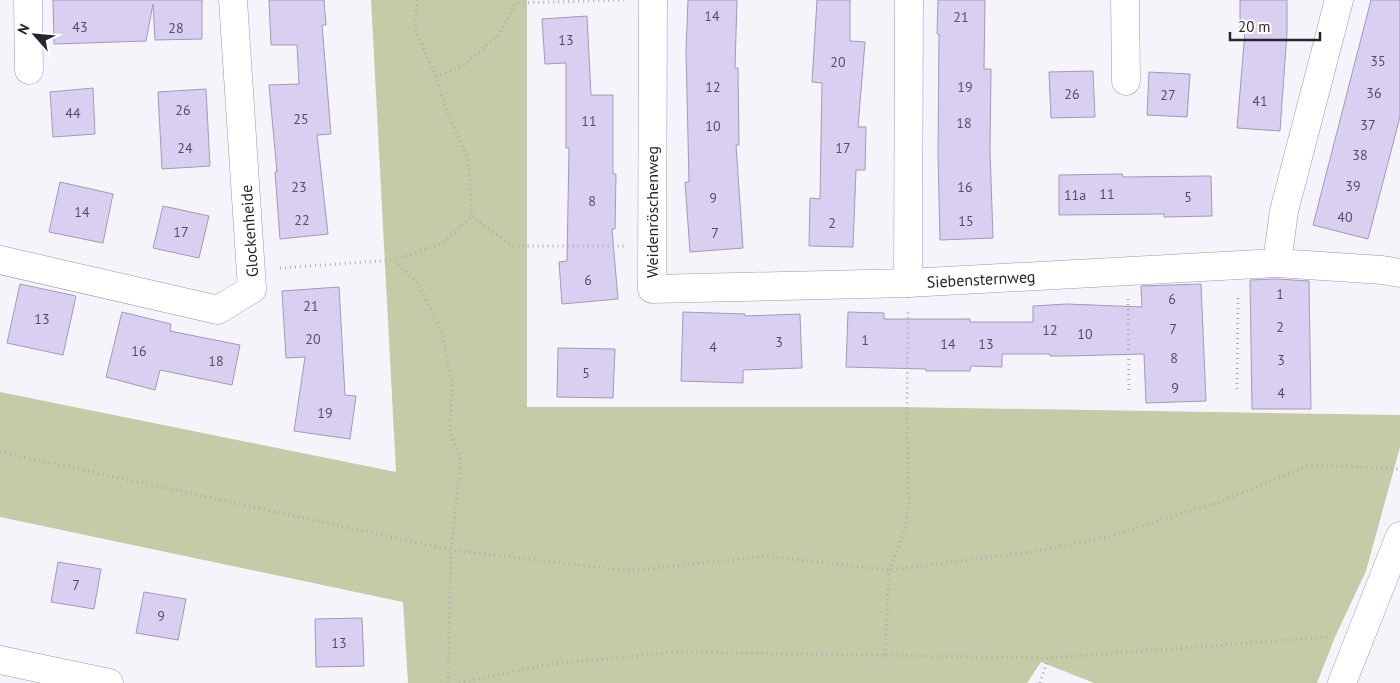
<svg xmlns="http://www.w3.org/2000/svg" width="1400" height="683" font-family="'PT Sans',sans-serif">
  <rect width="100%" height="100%" fill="#f6f4fb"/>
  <polygon fill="#c5cba7" points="371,0 527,0 527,407 900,407 1400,415 1400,447 1366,571 1335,637 1317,683 1094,683 1041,662 1027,683 408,683 403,602 0,517 0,392 396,472"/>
  <g fill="#d9cff0" stroke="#a298b8">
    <polygon points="53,0 202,0 202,39 155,40 153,4 146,41 54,44"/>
    <polygon points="269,0 324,0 326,25 322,25 331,134 317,135 328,234 280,239 275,172 277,172 269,85 299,84 297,45 271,45"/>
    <polygon points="688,0 737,0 735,68 738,68 739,145 736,145 743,248 690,252 685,182 689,182 686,50"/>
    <polygon points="817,0 850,0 850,41 865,42 858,127 866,127 865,170 856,170 853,247 809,246 810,198 820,199 822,83 812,82"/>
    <polygon points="938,0 985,0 984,69 991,69 990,151 993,238 940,240 938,154 939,34 937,34"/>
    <polygon points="1240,0 1287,0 1287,32 1280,131 1237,128 1245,31 1240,31"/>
    <polygon points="1371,0 1400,0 1400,117 1368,239 1313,225"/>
    <polygon points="587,16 591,95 613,95 613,174 616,174 615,229 612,229 618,299 562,304 559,262 567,261 569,148 566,148 566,63 545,64 542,19"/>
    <polygon points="1093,71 1095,117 1051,118 1049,72"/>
    <polygon points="1149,72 1190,74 1187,117 1147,115"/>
    <polygon points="93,88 95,134 53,137 50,92"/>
    <polygon points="206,89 210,166 162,169 158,92"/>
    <polygon points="1122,174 1123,177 1211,176 1212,216 1164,217 1164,214 1059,215 1059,175"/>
    <polygon points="60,182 113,194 103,243 49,232"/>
    <polygon points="163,206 209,216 199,258 153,248"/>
    <polygon points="1277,279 1309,281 1311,409 1252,409 1250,280"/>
    <polygon points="20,284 76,296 63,355 7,343"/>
    <polygon points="1201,284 1206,401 1146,403 1144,354 1067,356 1050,356 1050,354 1002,354 1002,367 971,366 970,371 926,371 926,369 846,367 848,312 884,313 884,319 970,319 970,322 1033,322 1033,306 1067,304 1142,307 1141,286"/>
    <polygon points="339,287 345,395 356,396 350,439 294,431 305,357 286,358 282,291"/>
    <polygon points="122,312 171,324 170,331 240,345 232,385 160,370 155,390 106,377"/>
    <polygon points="683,312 745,314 745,316 800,314 802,368 743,370 743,383 681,381"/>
    <polygon points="558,348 615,349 613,398 557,397"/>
    <polygon points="58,562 101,569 94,609 51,602"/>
    <polygon points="144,592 186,599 178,640 136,633"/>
    <polygon points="362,618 364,666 316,667 315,619"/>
  </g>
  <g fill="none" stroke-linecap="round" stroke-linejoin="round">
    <defs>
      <g id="minor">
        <polyline points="28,0 29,70"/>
        <polyline points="653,0 652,289 908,283 1277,263 1382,270 1400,273"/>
        <polyline points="1125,0 1126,81"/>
        <polyline points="0,260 218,310 252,289 233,0"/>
        <polyline points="1277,263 1284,211 1339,0"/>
        <polyline points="908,283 909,0"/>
        <polyline points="0,660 109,683"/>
        <polyline points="1342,683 1400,536"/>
      </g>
    </defs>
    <use href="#minor" stroke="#9e94b3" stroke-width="29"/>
    <g stroke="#aeacb4" stroke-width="3" stroke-dasharray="1 4" stroke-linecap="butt">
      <polyline points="417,0 415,29 436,77 446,110 468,159 472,217 441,244 394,260 418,284 442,332 452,386 450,431 461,462 451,550 448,683"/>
      <polyline points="436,77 462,66 499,35 516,3 625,0"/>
      <polyline points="472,217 512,246 624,246"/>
      <polyline points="280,268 394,260"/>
      <polyline points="1128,299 1129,393"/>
      <polyline points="1237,389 1238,295"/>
      <polyline points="0,452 451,550 630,571 767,556 889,570 1032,552 1107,537 1219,502 1310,465 1400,469"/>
      <polyline points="885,655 889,570 906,527 909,498 907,422 908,311"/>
      <polyline points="459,683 544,665 674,652 1048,658 1330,637"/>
      <polyline points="1040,683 1048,658"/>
    </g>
    <use href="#minor" stroke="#fff" stroke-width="28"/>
  </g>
  <g text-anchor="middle" stroke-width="5" stroke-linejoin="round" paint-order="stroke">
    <g font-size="14" fill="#544f60">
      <text x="712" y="21">14</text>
      <text x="961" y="22">21</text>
      <text x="80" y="32">43</text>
      <text x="176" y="33">28</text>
      <text x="566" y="45">13</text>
      <text x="1378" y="66">35</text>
      <text x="838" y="67">20</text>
      <text x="713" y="92">12</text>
      <text x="965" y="92">19</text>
      <text x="1374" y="98">36</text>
      <text x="1072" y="99">26</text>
      <text x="1168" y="100">27</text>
      <text x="1260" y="106">41</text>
      <text x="183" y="115">26</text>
      <text x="73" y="118">44</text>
      <text x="301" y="124">25</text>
      <text x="589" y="126">11</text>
      <text x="964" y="128">18</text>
      <text x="1368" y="130">37</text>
      <text x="713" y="131">10</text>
      <text x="185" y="153">24</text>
      <text x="843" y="153">17</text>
      <text x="1360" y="160">38</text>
      <text x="1353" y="191">39</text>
      <text x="299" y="192">23</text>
      <text x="965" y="192">16</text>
      <text x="1107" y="199">11</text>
      <text x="1075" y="200">11a</text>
      <text x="1188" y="202">5</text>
      <text x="713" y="203">9</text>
      <text x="592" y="206">8</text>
      <text x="82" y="217">14</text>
      <text x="1345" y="222">40</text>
      <text x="302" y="225">22</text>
      <text x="966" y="226">15</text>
      <text x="832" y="228">2</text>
      <text x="181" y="237">17</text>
      <text x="715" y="238">7</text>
      <text x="588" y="285">6</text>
      <text x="1280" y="299">1</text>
      <text x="1172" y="304">6</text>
      <text x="311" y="311">21</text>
      <text x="42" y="324">13</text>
      <text x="1280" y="332">2</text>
      <text x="1173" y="334">7</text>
      <text x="1050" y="335">12</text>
      <text x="1085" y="339">10</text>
      <text x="313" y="344">20</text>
      <text x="865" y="345">1</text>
      <text x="779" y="347">3</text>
      <text x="948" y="349">14</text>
      <text x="986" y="349">13</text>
      <text x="713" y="352">4</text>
      <text x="139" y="356">16</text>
      <text x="1174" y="363">8</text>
      <text x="1281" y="365">3</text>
      <text x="216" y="366">18</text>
      <text x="586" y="378">5</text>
      <text x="1175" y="393">9</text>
      <text x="1281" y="398">4</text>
      <text x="325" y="418">19</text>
      <text x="76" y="590">7</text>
      <text x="161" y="621">9</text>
      <text x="339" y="648">13</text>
    </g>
    <g font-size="16" fill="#282430" stroke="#fff">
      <text transform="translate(652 212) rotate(-90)" y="6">Weidenröschenweg</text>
      <text transform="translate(249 231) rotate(-94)" y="6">Glockenheide</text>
      <text transform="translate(981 279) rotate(-3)" y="6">Siebensternweg</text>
    </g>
  </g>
  <g transform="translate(35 35) rotate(297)" stroke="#ffffff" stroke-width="4" paint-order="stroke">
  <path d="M0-4L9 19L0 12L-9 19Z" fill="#282430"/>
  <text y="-8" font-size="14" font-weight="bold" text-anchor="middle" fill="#282430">N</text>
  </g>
  <path d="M1230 32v8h90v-8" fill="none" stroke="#282430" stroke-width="2.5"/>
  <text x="1238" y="32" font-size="15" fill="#282430" stroke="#ffffff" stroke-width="4" paint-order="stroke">20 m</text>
</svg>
